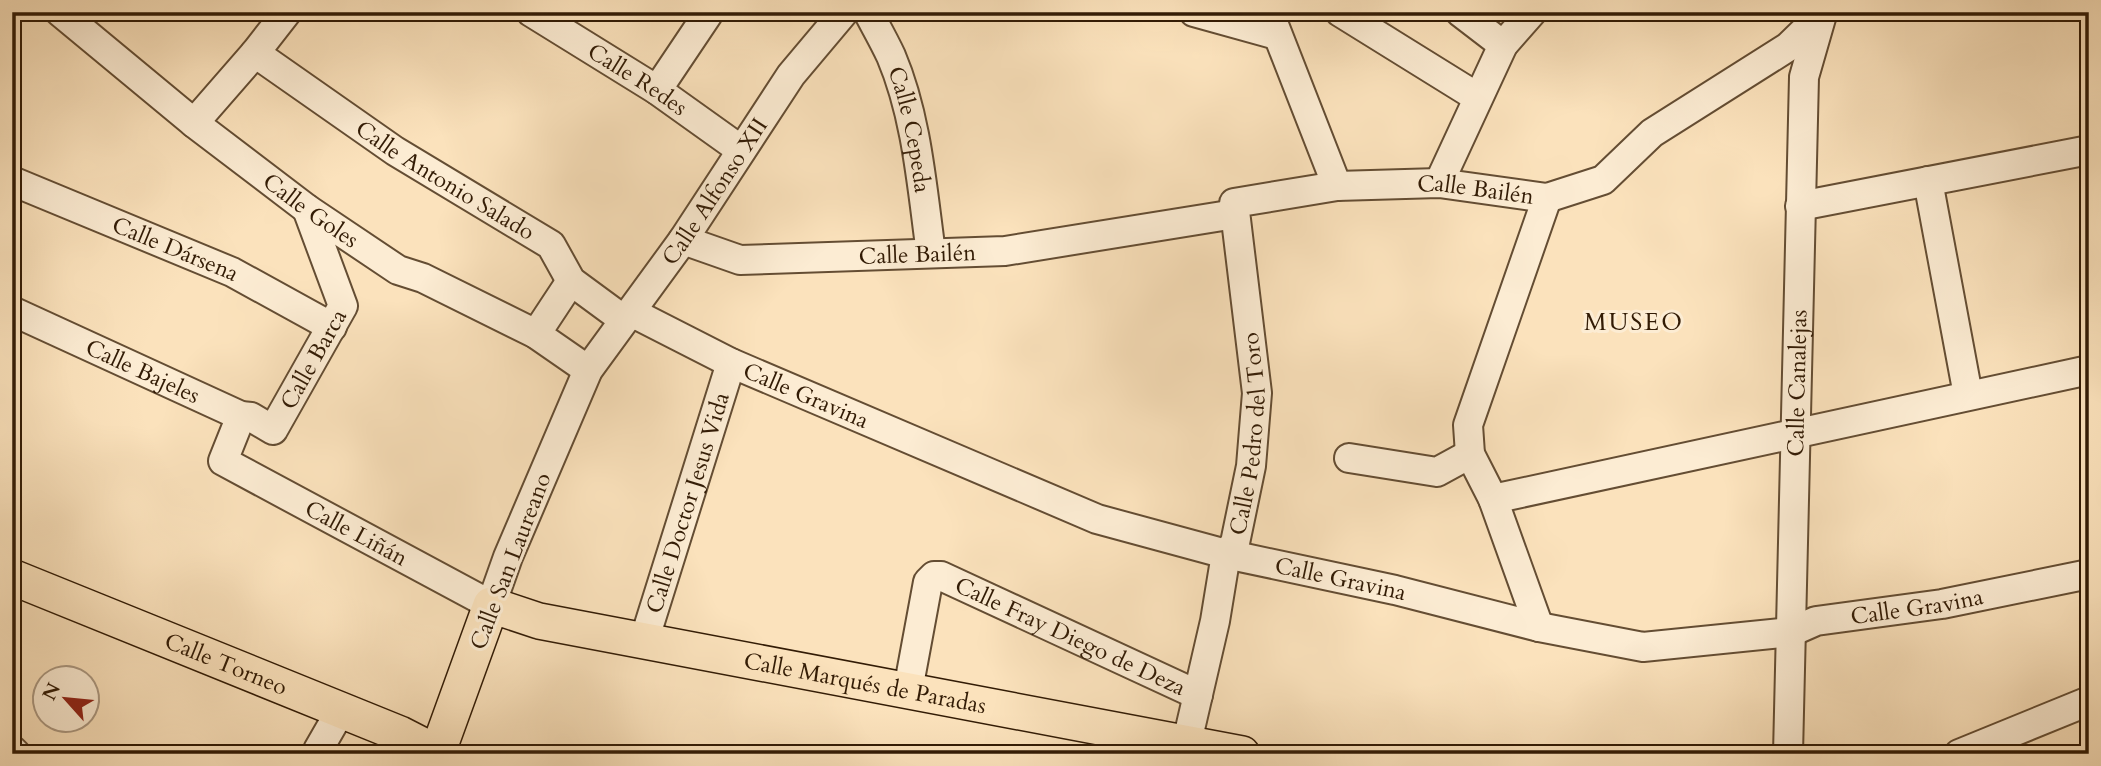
<svg xmlns="http://www.w3.org/2000/svg" width="2101" height="766" font-family="Cardo,serif">
  <rect width="100%" height="100%" fill="#fbe2bc"/>
  <filter id="stains"><feTurbulence type="fractalNoise" baseFrequency=".00286" numOctaves="4"/><feColorMatrix values="0 0 0 0 .2 0 0 0 0 .09 0 0 0 0 .02 0 0 0 .5 -.17"/></filter>
  <radialGradient id="worn" r=".72"><stop offset=".6" stop-color="#630" stop-opacity="0"/><stop offset="1" stop-color="#630" stop-opacity=".3"/></radialGradient>
  <g fill="none" stroke-linecap="round" stroke-linejoin="round">
    <defs>
      <g id="minor">
        <path id="s1" d="M60 12 194 123 307 209 398 270 423 278 536 334 588 370"/>
        <path id="s2" d="M531 12 657 90 741 150"/>
        <path id="s3" d="M868 12C876 27 884 41 891 56 917 117 922 188 931 253"/>
        <polyline points="1194,12 1277,35"/>
        <polyline points="1269,12 1337,186"/>
        <polyline points="1340,12 1477,97"/>
        <polyline points="1460,12 1503,45"/>
        <path id="s4" d="M255 53 395 151 551 245 571 281 624 320"/>
        <polyline points="657,90 708,14 705,12"/>
        <polyline points="194,123 255,53 287,12"/>
        <path id="s5" d="M12 181 232 272 332 327"/>
        <polyline points="1928,181 1968,395"/>
        <polyline points="1439,183 1503,45 1532,12"/>
        <polyline points="1800,206 2089,150"/>
        <path id="s6" d="M683 240 740 260 1005 251 1235 214"/>
        <path id="s7" d="M12 311 241 416 251 417 273 430 343 306 307 209"/>
        <path id="s8" d="M631 312 731 363 1097 519 1226 554 1395 590 1539 627 1643 647 1791 632 1816 621 1942 604 2089 574"/>
        <polyline points="536,334 571,281"/>
        <path id="s9" d="M241 416 223 461 491 605 508 557 588 370 683 240 791 75 844 12"/>
        <polyline points="1349,458 1437,472 1470,454"/>
        <polyline points="1493,499 2089,370"/>
        <polyline points="1539,627 1493,499 1470,454 1468,425 1547,198"/>
        <path id="s10" d="M644 641 731 363"/>
        <path id="s11" d="M908 690 928 582 934 576H941L1198 695"/>
        <path id="s12" d="M1187 742 1215 621 1226 554 1235 543 1251 466 1257 393 1234 203 1337 186 1439 183 1547 198 1603 180 1652 133 1788 47 1824 12"/>
        <polyline points="12,750 16,754"/>
        <polyline points="318,750 341,710"/>
        <path id="s13" d="M1788 754 1804 77 1821 18"/>
        <polyline points="1959,754 2089,701"/>
      </g>
      <g id="major">
        <path id="s14" d="M12 577 400 734 437 753"/>
        <path id="s15" d="M437 754 491 605 539 621 1242 754"/>
      </g>
    </defs>
    <use href="#minor" stroke="#644d33" stroke-width="32"/>
    <use href="#major" stroke="#321b05" stroke-width="38"/>
    <use href="#minor" stroke="#fcecd3" stroke-width="28"/>
    <use href="#major" stroke="#fbe2bc" stroke-width="35"/>
  </g>
  <g text-anchor="middle" stroke-width="6" stroke-linejoin="round" paint-order="stroke">
    <g font-size="23" fill="#321b05" stroke="#fcecd3">
      <text dy="8" stroke="none"><textPath href="#s2" startOffset="126">Calle Redes</textPath></text>
      <text dy="8" stroke="none"><textPath href="#s3" startOffset="126">Calle Cepeda</textPath></text>
      <text dy="8" stroke="none"><textPath href="#s4" startOffset="229">Calle Antonio Salado</textPath></text>
      <text dy="8" stroke="none"><textPath href="#s9" startOffset="826">Calle Alfonso XII</textPath></text>
      <text dy="8" stroke="none"><textPath href="#s12" startOffset="793">Calle Bailén</textPath></text>
      <text dy="8" stroke="none"><textPath href="#s1" startOffset="320">Calle Goles</textPath></text>
      <text dy="8" stroke="none"><textPath href="#s5" startOffset="177">Calle Dársena</textPath></text>
      <text dy="8" stroke="none"><textPath href="#s6" startOffset="238">Calle Bailén</textPath></text>
      <text dy="8" stroke="none"><textPath href="#s7" startOffset="369">Calle Barca</textPath></text>
      <text dy="8" stroke="none"><textPath href="#s7" startOffset="144">Calle Bajeles</textPath></text>
      <text dy="8" stroke="none"><textPath href="#s13" startOffset="371">Calle Canalejas</textPath></text>
      <text dy="8" stroke="none"><textPath href="#s8" startOffset="194">Calle Gravina</textPath></text>
      <text dy="8" stroke="none"><textPath href="#s12" startOffset="317">Calle Pedro del Toro</textPath></text>
      <text dy="8" stroke="none"><textPath href="#s10" startOffset="145">Calle Doctor Jesus Vida</textPath></text>
      <text dy="8" stroke="none"><textPath href="#s9" startOffset="200">Calle Liñán</textPath></text>
      <text transform="translate(510 561) rotate(-69)" y="8">Calle San Laureano</text>
      <text dy="8" stroke="none"><textPath href="#s8" startOffset="761">Calle Gravina</textPath></text>
      <text dy="8" stroke="none"><textPath href="#s8" startOffset="1349">Calle Gravina</textPath></text>
      <text dy="8" stroke="none"><textPath href="#s11" startOffset="268">Calle Fray Diego de Deza</textPath></text>
      <text dy="8" stroke="none"><textPath href="#s14" startOffset="231">Calle Torneo</textPath></text>
      <text dy="8" stroke="none"><textPath href="#s15" startOffset="541">Calle Marqués de Paradas</textPath></text>
    </g>
    <g font-size="24" letter-spacing="2" fill="#321b05" stroke="#fcecd3">
      <text x="1634" y="330">MUSEO</text>
    </g>
  </g>
  <rect width="2101" height="766" fill="none" stroke="#fbe2bc" stroke-width="42"/>
  <rect x="14" y="14" width="2073" height="738" fill="none" stroke="#321b05" stroke-width="3.5"/>
  <rect x="21" y="21" width="2059" height="724" fill="none" stroke="#321b05" stroke-width="2"/>
  <g transform="translate(66 699) rotate(297)"><circle r="33" fill="#fcecd3" stroke="#ab9881" stroke-width="2"/>
  <path d="M0-5L12 26L0 18L-12 26Z" fill="#8f2418"/>
  <text y="-10" font-size="19" font-weight="bold" text-anchor="middle" fill="#321b05">N</text>
  </g>
  <rect width="100%" height="100%" filter="url(#stains)"/>
  <rect width="100%" height="100%" fill="url(#worn)"/>
</svg>
